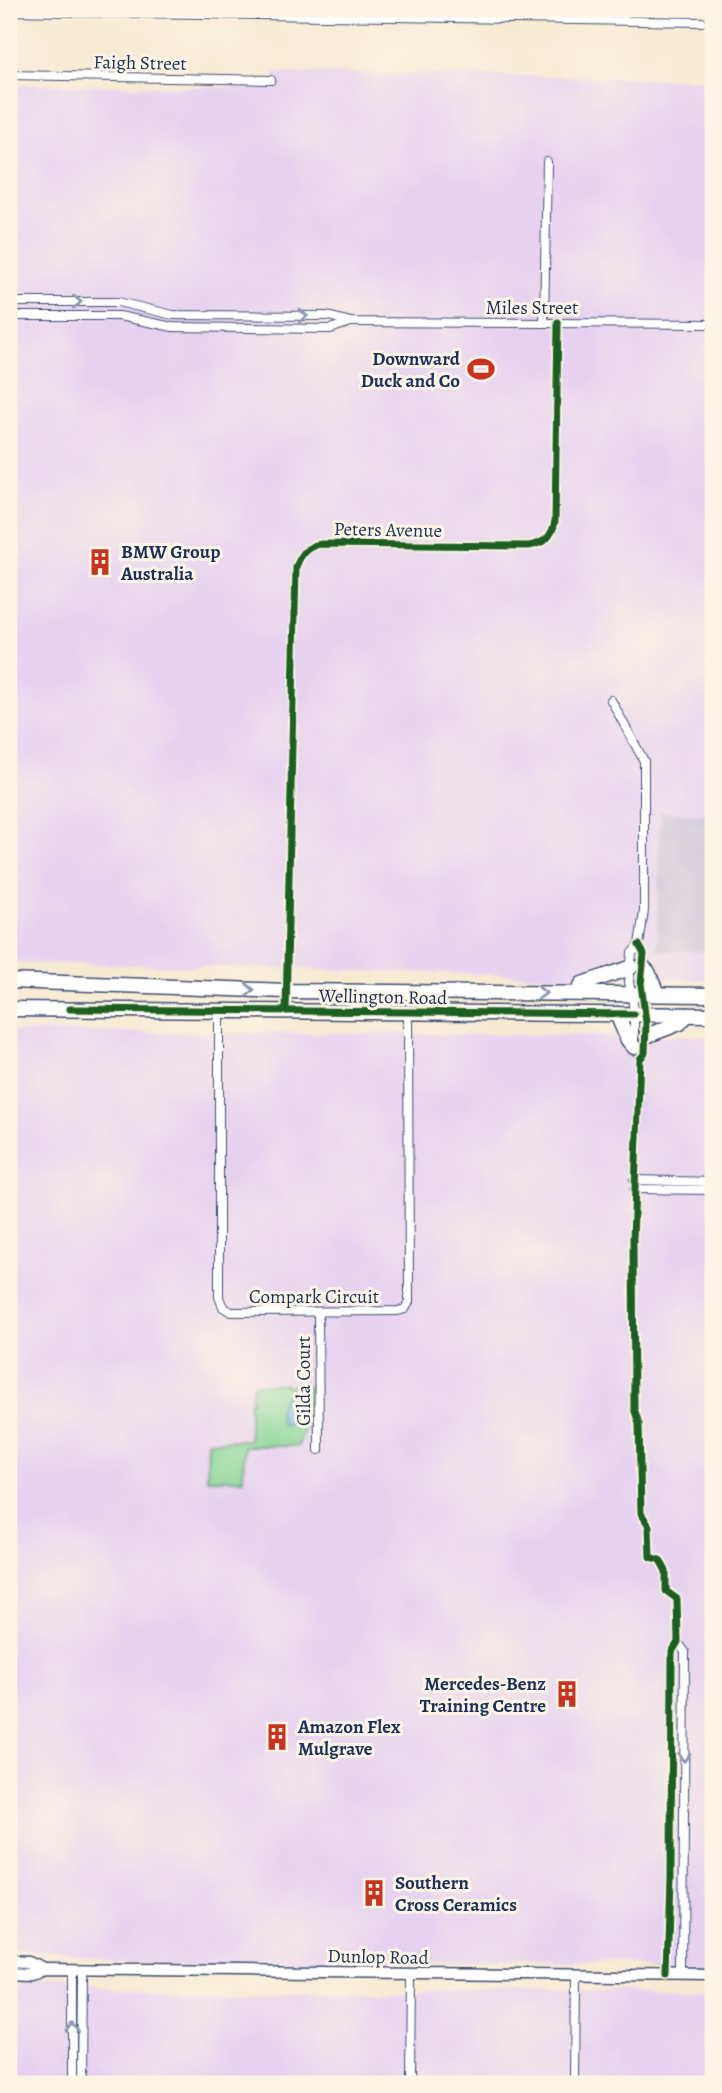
<svg xmlns="http://www.w3.org/2000/svg" width="722" height="2093" font-family="Alegreya,serif">
  <rect width="100%" height="100%" fill="#fcf5e5"/>
  <filter id="ink" filterUnits="userSpaceOnUse"><feTurbulence type="fractalNoise" baseFrequency=".0143" numOctaves="2"/><feDisplacementMap in="SourceGraphic" scale="14" xChannelSelector="R" yChannelSelector="G"/><feConvolveMatrix kernelMatrix="1 2 1 2 8 2 1 2 1" color-interpolation-filters="sRGB"/></filter>
  <filter id="wash" filterUnits="userSpaceOnUse"><feTurbulence type="fractalNoise" baseFrequency=".00686" numOctaves="4" result="noise"/><feDisplacementMap in="SourceGraphic" scale="28" xChannelSelector="R" yChannelSelector="G"/><feGaussianBlur stdDeviation="1.57" result="paint"/><feColorMatrix in="noise" values="0 0 0 0 0 0 0 0 0 0 0 0 0 0 0 0 0 1.4 0 .05"/><feComposite in="paint" operator="in"/></filter>
  <g filter="url(#wash)">
    <rect width="100%" height="100%" fill="#f7ead2"/>
    <g fill="#e6d2f0">
      <polygon points="274,72 713,79 713,980 9,962 9,130 12,84 273,88"/>
      <polygon points="9,1031 713,1036 713,1965 416,1964 86,1959 9,1953"/>
      <polygon points="38,1988 713,1991 713,2084 9,2084 9,1993"/>
    </g>
    <polygon fill="#c8bfd8" points="660,812 713,814 713,951 657,951"/>
    <g fill="#84d494" stroke="#508279" stroke-width="2">
      <polygon points="709,97 713,97 713,161 710,161"/>
      <polygon points="253,1384 285,1384 286,1386 309,1386 310,1412 298,1446 244,1446 243,1479 207,1479 208,1441 249,1440 249,1402 252,1402 251,1395 253,1392"/>
    </g>
    <path fill="#75bced" stroke="#4876a6" stroke-width="2" d="M297 1392 302 1400 292 1414 290 1424 284 1426C276 1415 278 1405 286 1394Z"/>
  </g>
  <g filter="url(#ink)">
    <g fill="none" stroke-linecap="round" stroke-linejoin="round">
      <defs>
        <g id="street">
          <polyline points="9,11 702,22"/>
          <polyline points="9,75 271,80"/>
          <polyline points="9,302 118,302 173,315 328,316 351,322 713,324"/>
          <polyline points="9,316 119,316 173,327 330,329 348,323"/>
          <polyline points="544,323 547,162"/>
          <polyline points="611,700 644,761 644,911 639,945 632,953 629,982 634,1010 634,1047"/>
          <polyline points="639,945 644,954 641,984 646,1022 645,1053 640,1059 633,1239 634,1408 639,1424 641,1513 649,1526 650,1557 660,1560 666,1571 666,1591 677,1599 678,1642 672,1652 671,1877 668,1976"/>
          <polyline points="219,1010 219,1297 223,1307 231,1312 398,1311 405,1309 409,1302 408,1012"/>
          <path d="M286 1011 296 567C301 554 307 546 321 544L529 546C545 543 552 537 555 521L558 322"/>
          <polyline points="634,1180 713,1182"/>
          <polyline points="634,1189 713,1190"/>
          <polyline points="318,1313 319,1450"/>
          <polyline points="678,1642 685,1652 683,1976"/>
          <polyline points="72,1969 72,2084"/>
          <polyline points="81,2084 82,1969"/>
          <polyline points="410,2084 411,1974"/>
          <polyline points="575,2084 576,1976"/>
        </g>
        <g id="secondary">
          <polyline points="9,1961 29,1962 42,1969"/>
          <polyline points="9,1972 32,1973 42,1969 713,1976"/>
        </g>
        <g id="highway">
          <polyline points="642,966 648,972 657,994"/>
          <polyline points="9,981 287,991 713,995"/>
          <polyline points="578,993 582,984 630,968"/>
          <polyline points="9,1009 713,1015"/>
          <polyline points="617,1014 628,1040 634,1047"/>
          <polyline points="646,1036 680,1023 687,1015"/>
        </g>
      </defs>
      <use href="#street" stroke="#3c4b6f" stroke-width="10"/>
      <use href="#secondary" stroke="#3c4b6f" stroke-width="13"/>
      <use href="#highway" stroke="#3c4b6f" stroke-width="17"/>
      <use href="#street" stroke="#fff" stroke-width="8"/>
      <use href="#secondary" stroke="#fff" stroke-width="10"/>
      <use href="#highway" stroke="#fff" stroke-width="14"/>
      <defs>
        <g id="cycleway">
          <polyline points="639,945 644,954 641,984 646,1022 645,1053 640,1059 633,1239 634,1408 639,1424 641,1513 649,1526 650,1557 660,1560 666,1571 666,1591 677,1599 678,1642 672,1652 671,1877 668,1976"/>
          <polyline points="70,1009 634,1014"/>
          <path d="M286 1011 296 567C301 554 307 546 321 544L529 546C545 543 552 537 555 521L558 322"/>
        </g>
      </defs>
      <use href="#cycleway" stroke="#fcf5e5" stroke-width="11"/>
      <use href="#cycleway" stroke="#1b5e20" stroke-width="7"/>
    </g>
    <defs><path id="oneway-chevron" d="M-2-3.5L2.5 0L-2 3.5" fill="none" stroke-width="1.6" stroke-linecap="round" stroke-linejoin="round" transform="scale(1.75)"/></defs>
    <g stroke="#8d97ae">
      <use href="#oneway-chevron" transform="translate(77 302)"/>
      <use href="#oneway-chevron" transform="translate(303 316)"/>
      <use href="#oneway-chevron" transform="translate(250 990) rotate(1)"/>
      <use href="#oneway-chevron" transform="translate(542 993) rotate(1)"/>
      <use href="#oneway-chevron" transform="translate(684 1757) rotate(90)"/>
      <use href="#oneway-chevron" transform="translate(72 2027) rotate(-90)"/>
    </g>
  </g>
  <defs>
    <symbol id="stadium-bare" viewBox="-9 -9 18 18"><path d="M0-5a6.5 5 0 1 0 0 10a6.5 5 0 1 0 0-10ZM-3.5-1.8h7v3.6h-7Z" fill="#c8321e" stroke="#fcf5e5" stroke-width="2.5" paint-order="stroke"/></symbol>
    <symbol id="building-bare" viewBox="-9 -9 18 18"><path d="M-4-6H4V6H1V3H-1V6H-4ZM-2.5-4.3h1.7v1.8h-1.7ZM.8-4.3h1.7v1.8H.8ZM-2.5-1h1.7V.8h-1.7ZM.8-1h1.7V.8H.8Z" fill="#c8321e" stroke="#fcf5e5" stroke-width="2.5" paint-order="stroke"/></symbol>
  </defs>
  <g fill-rule="evenodd">
    <use href="#stadium-bare" x="462" y="350" width="38" height="38"/>
    <use href="#building-bare" x="81" y="543" width="38" height="38"/>
    <use href="#building-bare" x="548" y="1675" width="38" height="38"/>
    <use href="#building-bare" x="258" y="1718" width="38" height="38"/>
    <use href="#building-bare" x="355" y="1874" width="38" height="38"/>
  </g>
  <g text-anchor="middle" stroke-width="6" stroke-linejoin="round" paint-order="stroke">
    <g font-size="19" fill="#1b2f5e" stroke="#fcf5e5">
      <text transform="translate(140 62) rotate(1)" y="7">Faigh Street</text>
      <text x="532" y="314">Miles Street</text>
      <text transform="translate(388 529) rotate(1)" y="7">Peters Avenue</text>
      <text transform="translate(383 996) rotate(1)" y="7">Wellington Road</text>
      <text x="314" y="1303">Compark Circuit</text>
      <text transform="translate(303 1381) rotate(-90)" y="7">Gilda Court</text>
      <text transform="translate(378 1956) rotate(1)" y="7">Dunlop Road</text>
    </g>
    <g font-size="19" font-weight="bold" fill="#1b2f5e" stroke="#fcf5e5" text-anchor="start">
      <text x="460" y="365" text-anchor="end">Downward<tspan x="460" dy="22">Duck and Co</tspan></text>
      <text x="121" y="558">BMW Group<tspan x="121" dy="22">Australia</tspan></text>
      <text x="546" y="1690" text-anchor="end">Mercedes-Benz<tspan x="546" dy="22">Training Centre</tspan></text>
      <text x="298" y="1733">Amazon Flex<tspan x="298" dy="22">Mulgrave</tspan></text>
      <text x="395" y="1889">Southern<tspan x="395" dy="22">Cross Ceramics</tspan></text>
    </g>
  </g>
  <rect width="722" height="2093" fill="none" stroke="#fcf5e5" stroke-width="35"/>
</svg>
